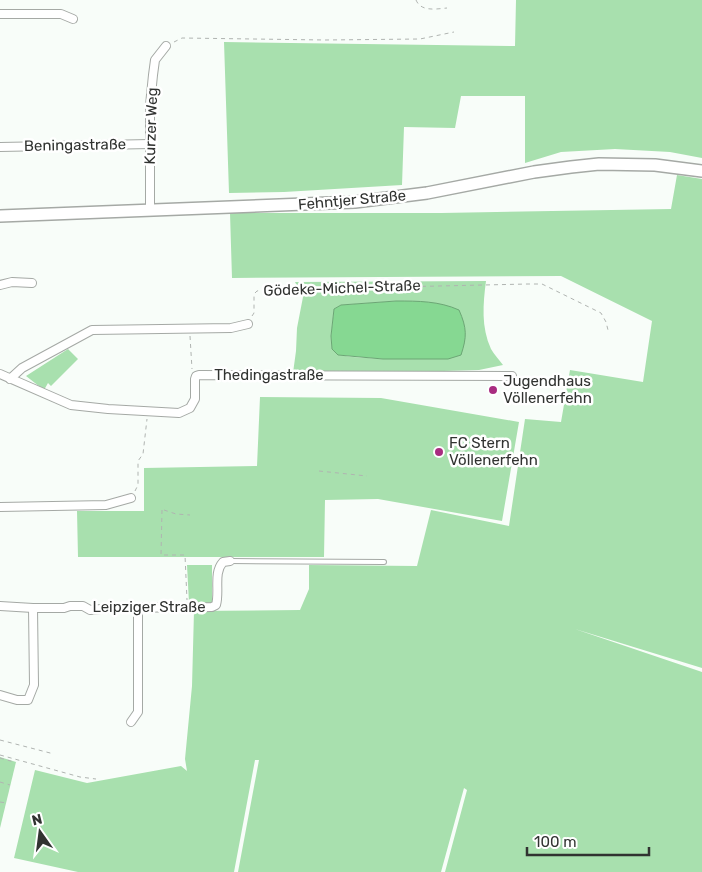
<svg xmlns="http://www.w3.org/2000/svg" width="702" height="872" font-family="Rubik,sans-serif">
  <rect width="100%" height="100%" fill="#f8fdf9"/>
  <g fill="#a8e0ae" fill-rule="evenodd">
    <polygon points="516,0 702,0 702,158 670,152 615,149 561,152 525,163 525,96 461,96 455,128 404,127 402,185 284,192 229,193 224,42 515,46"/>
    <polygon points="677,175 702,179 702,668 575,629 702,672 702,872 445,872 467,790 464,788 441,872 238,872 259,760 255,760 234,872 78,872 14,858 35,770 87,783 181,766 187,771 185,759 192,686 194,611 300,610 309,589 309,565 417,566 431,510 509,526 525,419 561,422 570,370 643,382 652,321 561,276 232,278 230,213 441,213 671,209"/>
    <path d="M486 281C483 304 481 327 491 349 494 354 499 360 503 365L479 370 444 371 293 373 296 351 297 328 303 297 295 282ZM396 301 448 359H383L353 357 338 355 332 349 331 336 334 309 341 305Z"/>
    <polygon points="68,349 78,359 51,386 48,383 44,390 26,376"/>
    <polygon points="260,397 381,398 519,422 502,521 378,499 325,500 324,557 78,557 77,511 144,511 144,468 257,466"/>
    <polygon points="187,565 212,565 212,604 189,603"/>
    <polygon points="0,757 16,762 0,828"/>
  </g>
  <path fill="#86d892" stroke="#6ca675" d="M396 301C418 301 439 301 459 310 467 328 467 337 461 355L448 359H383L338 355 332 349 331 336 334 309 341 305Z"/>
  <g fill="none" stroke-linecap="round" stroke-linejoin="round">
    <defs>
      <polyline id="lane" points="230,561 384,562"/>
      <g id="street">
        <polyline points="0,14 61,14 73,19"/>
        <polyline points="0,147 150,144"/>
        <polyline points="150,210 150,105 153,75 155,60 166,46"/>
        <polyline points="0,285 12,282 32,283"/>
        <polyline points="0,374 71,405 108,409 179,413 190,408 195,399 195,379 196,376 199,375 512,376"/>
        <polyline points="10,379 22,368 92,330 231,328 248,324"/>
        <polyline points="0,507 106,505 131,498"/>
        <path d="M0 606 33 608H64L70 606H83L90 610 113 608 212 607 216 605C220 591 213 573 223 562L230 561"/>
        <polyline points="0,695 17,700 28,700 34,685 33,608"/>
        <polyline points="131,722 138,712 138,609"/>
      </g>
      <polyline id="secondary" points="0,216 355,202 427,193 534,172 571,167 599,164 655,165 702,171"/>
    </defs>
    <use href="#lane" stroke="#a5a9a5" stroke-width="6"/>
    <use href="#street" stroke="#a5a9a5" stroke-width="10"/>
    <use href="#secondary" stroke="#a5a9a5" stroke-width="14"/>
    <g stroke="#b0b4b1" stroke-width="1" stroke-dasharray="4 4" stroke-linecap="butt">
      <path d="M416 0C421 12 436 9 447 8"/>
      <polyline points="174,42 182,38 325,40 420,39 454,32"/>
      <polyline points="252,316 254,313 254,294 257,291 261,290 528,284 542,284 601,313 606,322 608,330"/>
      <polyline points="190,336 192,369"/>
      <polyline points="319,471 367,476"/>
      <polyline points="135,491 138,485 138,461 143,454 147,419"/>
      <polyline points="162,510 161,555 185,555 187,600"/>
      <polyline points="164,510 176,514 190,515"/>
      <polyline points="0,740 54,754"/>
      <polyline points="0,755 80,777 96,779"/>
      <polyline points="0,758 14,762"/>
      <polyline points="0,782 10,785"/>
      <polyline points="0,802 7,803"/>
    </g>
    <use href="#lane" stroke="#fff" stroke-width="4"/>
    <use href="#street" stroke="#fff" stroke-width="8"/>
    <use href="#secondary" stroke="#fff" stroke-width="11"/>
  </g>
  <g fill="#a82c80" stroke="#fff" stroke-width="2">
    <circle cx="493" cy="390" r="5"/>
    <circle cx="439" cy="452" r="5"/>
  </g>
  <g text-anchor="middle" stroke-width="5" stroke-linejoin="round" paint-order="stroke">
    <g font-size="15" fill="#313331" stroke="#fff">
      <text transform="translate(151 126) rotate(-88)" y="5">Kurzer Weg</text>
      <text transform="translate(75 145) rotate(-1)" y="5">Beningastraße</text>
      <text transform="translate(352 200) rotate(-5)" y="5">Fehntjer Straße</text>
      <text transform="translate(342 288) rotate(-2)" y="5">Gödeke-Michel-Straße</text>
      <text x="269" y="380">Thedingastraße</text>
      <text x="149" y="612">Leipziger Straße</text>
    </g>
    <g font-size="15" fill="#313331" stroke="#fff" text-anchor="start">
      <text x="503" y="386">Jugendhaus<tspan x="503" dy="17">Völlenerfehn</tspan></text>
      <text x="449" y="448">FC Stern<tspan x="449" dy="17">Völlenerfehn</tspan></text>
    </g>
  </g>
  <g transform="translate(40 832) rotate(346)" stroke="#ffffff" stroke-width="4" paint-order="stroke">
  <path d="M0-4L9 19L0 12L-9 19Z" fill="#313331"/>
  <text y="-8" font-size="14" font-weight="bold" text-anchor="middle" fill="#313331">N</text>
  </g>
  <path d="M527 847v8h122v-8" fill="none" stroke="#313331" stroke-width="2.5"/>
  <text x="534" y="847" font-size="15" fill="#313331" stroke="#ffffff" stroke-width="4" paint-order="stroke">100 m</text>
</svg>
